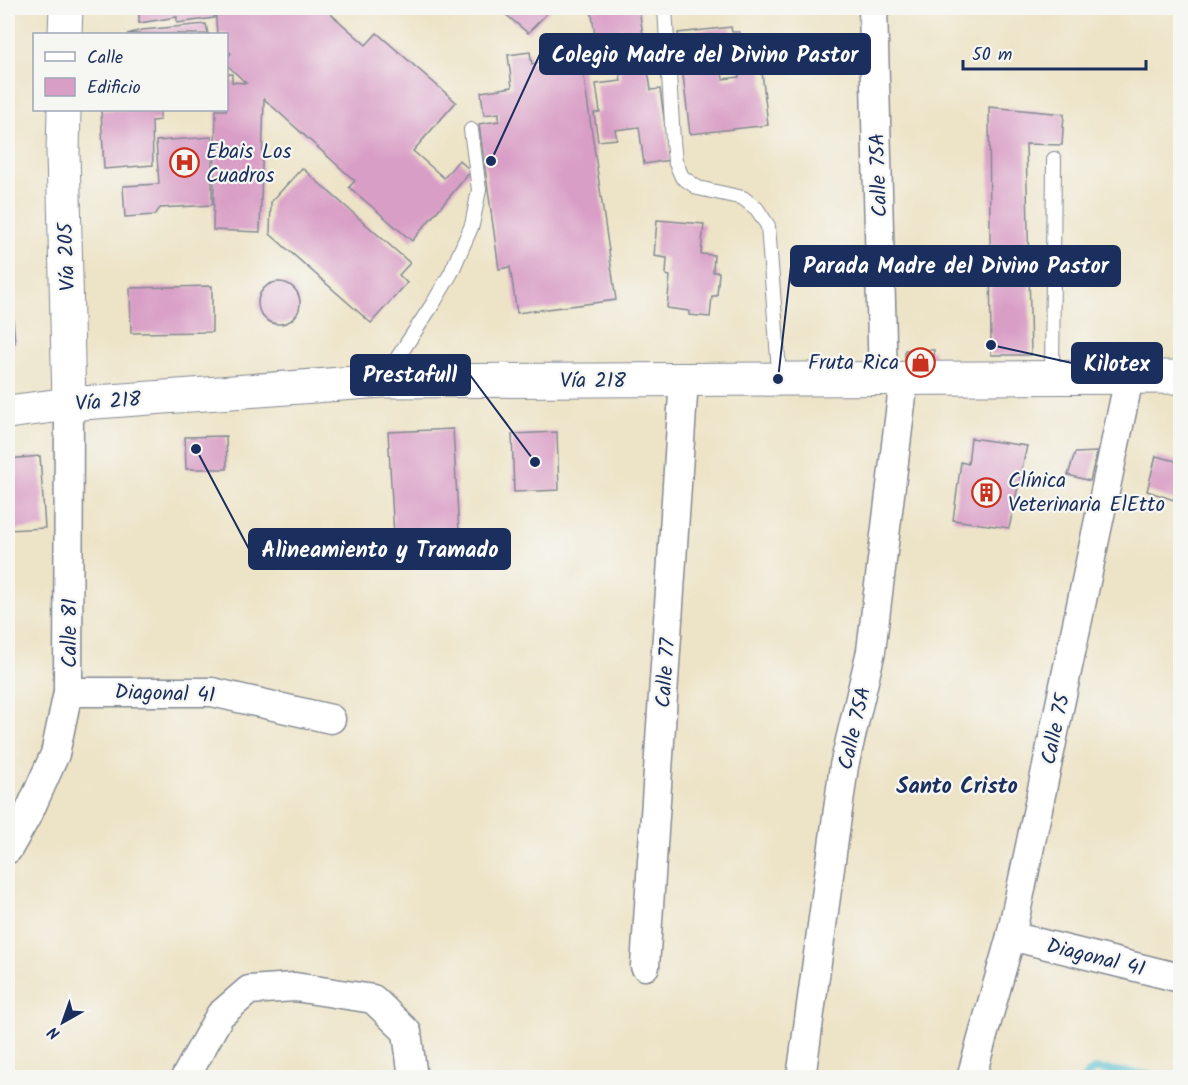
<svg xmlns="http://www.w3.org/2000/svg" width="1188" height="1085" font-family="Kalam,sans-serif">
  <rect width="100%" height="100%" fill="#f6f6f2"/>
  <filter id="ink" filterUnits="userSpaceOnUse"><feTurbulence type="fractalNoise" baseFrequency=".0167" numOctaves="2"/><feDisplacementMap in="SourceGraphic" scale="12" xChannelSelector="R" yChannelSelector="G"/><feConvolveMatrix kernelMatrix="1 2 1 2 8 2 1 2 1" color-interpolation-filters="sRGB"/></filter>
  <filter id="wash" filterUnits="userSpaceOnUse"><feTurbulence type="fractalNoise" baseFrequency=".008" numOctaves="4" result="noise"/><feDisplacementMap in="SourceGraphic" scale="24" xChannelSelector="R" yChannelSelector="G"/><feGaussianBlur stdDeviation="1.35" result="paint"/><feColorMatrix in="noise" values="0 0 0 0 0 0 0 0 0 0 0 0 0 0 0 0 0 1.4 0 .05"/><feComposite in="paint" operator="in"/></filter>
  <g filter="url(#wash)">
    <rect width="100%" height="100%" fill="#ede3c6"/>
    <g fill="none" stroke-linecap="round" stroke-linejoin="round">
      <polyline stroke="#53bfcd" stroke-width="8" points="1084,1078 1095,1069 1174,1078"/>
    </g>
    <g id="blocks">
      <g fill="#d99ec6">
        <polygon points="139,8 214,8 214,18 177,23 177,17 139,23"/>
        <polygon points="215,8 324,8 366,45 377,33 456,102 413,151 444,178 459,160 471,171 412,241 349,187 355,181 264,99 260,232 213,230 216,110 226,110 226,74 232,74 232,82 246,83 226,64 226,59 231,53 226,49 226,34 217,34"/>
        <polygon points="498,8 552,8 528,33"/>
        <polygon points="591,8 639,8 651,90 660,89 670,160 644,164 639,127 615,130 617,139 598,141 594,113 600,112 596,84 621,81 618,61 604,63 601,41 596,42"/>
        <polygon points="206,24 208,34 127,34 142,30"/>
        <polygon points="731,27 732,32 740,32 742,51 733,52 734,61 721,62 723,79 739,77 737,57 760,54 768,125 690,134 678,33"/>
        <polygon points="530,52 532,64 581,57 616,300 517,313 510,267 499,269 479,124 499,121 499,113 484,115 481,92 512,87 508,55"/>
        <polygon points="989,107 1064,114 1062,145 1026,144 1031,355 991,355"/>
        <polygon points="101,110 160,110 160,120 152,121 153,165 104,169"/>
        <polygon points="212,137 212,205 160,208 155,215 125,217 123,186 159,184 156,141"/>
        <polygon points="302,168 410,263 399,275 407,283 371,323 270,234 271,202"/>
        <polygon points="657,220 704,224 701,254 714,255 713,272 719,272 717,296 712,296 710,317 689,315 689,311 667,308 670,276 666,275 667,258 654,256"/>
        <circle cx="279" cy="303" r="21"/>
        <polygon points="212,286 212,332 131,333 130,288"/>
        <polygon points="12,308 15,342 8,353 8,309"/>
        <polygon points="905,350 934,350 935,373 905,374"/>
        <polygon points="453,429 460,549 395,553 388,432"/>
        <polygon points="557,432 559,490 514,492 512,434"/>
        <polygon points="226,436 227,469 186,469 185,437"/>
        <polygon points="971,438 1027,446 1009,528 953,520 961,462 968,464"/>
        <polygon points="1097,452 1090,481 1068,475 1075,453"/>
        <polygon points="40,456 45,528 8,530 8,459"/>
        <polygon points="1156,456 1180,462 1180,502 1147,491"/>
      </g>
    </g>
  </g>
  <g filter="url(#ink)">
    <use href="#blocks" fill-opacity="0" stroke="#848992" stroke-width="1.5"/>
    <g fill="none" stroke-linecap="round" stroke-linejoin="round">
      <defs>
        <g id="service">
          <polyline points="665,8 673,141 675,161 682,177 698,188 743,198 757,209 768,226 778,358 778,379"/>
          <polyline points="1052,378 1054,159"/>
          <polyline points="383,380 434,302 451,273 472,225 479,190 471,130"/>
        </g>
        <g id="minor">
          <polyline points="873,8 883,379"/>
          <polyline points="68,692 212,692 331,719"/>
          <polyline points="8,849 29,812 55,754 68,692 69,404"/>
          <polyline points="1011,936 1180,978"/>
          <polyline points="645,966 684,380"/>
          <polyline points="185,1078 220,1015 249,990 295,987 373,999 407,1032 413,1078"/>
          <polyline points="801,1078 844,766 871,651 904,379"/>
          <polyline points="971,1078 1011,936 1129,378"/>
        </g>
        <g id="secondary">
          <polyline points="65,34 66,8"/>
          <polyline points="64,110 63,152 69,404"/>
          <polyline points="8,412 69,404 382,381 1180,377"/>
        </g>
      </defs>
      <use href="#service" stroke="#848992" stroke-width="16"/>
      <use href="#minor" stroke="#848992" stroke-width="31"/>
      <use href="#secondary" stroke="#848992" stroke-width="35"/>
      <use href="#service" stroke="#fff" stroke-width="14"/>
      <use href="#minor" stroke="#fff" stroke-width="28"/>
      <use href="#secondary" stroke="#fff" stroke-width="33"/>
    </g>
  </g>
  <defs>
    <symbol id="hospital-ring" viewBox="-11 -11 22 22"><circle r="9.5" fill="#f6f6f2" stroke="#c8321e" stroke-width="1.5"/><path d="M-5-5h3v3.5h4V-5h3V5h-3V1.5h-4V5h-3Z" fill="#c8321e"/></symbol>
    <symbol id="shop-ring" viewBox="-11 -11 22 22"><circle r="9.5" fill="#f6f6f2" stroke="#c8321e" stroke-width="1.5"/><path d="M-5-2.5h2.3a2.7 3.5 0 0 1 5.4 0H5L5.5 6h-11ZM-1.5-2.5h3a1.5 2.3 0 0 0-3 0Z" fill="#c8321e"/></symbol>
    <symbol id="building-ring" viewBox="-11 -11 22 22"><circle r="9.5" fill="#f6f6f2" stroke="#c8321e" stroke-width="1.5"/><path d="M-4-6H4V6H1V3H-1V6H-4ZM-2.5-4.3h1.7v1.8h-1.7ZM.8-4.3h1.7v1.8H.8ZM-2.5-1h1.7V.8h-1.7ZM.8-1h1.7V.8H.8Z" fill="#c8321e"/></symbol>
  </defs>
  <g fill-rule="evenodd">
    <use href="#hospital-ring" x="168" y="146" width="33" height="33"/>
    <use href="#shop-ring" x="904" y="346" width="33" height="33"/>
    <use href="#building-ring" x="970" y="476" width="33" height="33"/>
  </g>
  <g text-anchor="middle" stroke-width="4.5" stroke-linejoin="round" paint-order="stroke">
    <g font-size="21" fill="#1b2f5e" stroke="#f6f6f2" text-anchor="start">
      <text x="206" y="158">Ebais Los<tspan x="206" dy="24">Cuadros</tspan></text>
      <text x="899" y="369" text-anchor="end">Fruta Rica</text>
      <text x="1008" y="487">Clínica<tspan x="1008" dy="24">Veterinaria ElEtto</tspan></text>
    </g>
    <g font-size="21" fill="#1b2f5e" stroke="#f6f6f2">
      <text transform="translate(878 175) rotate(-92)" y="7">Calle 75A</text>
      <text transform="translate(66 257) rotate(-92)" y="7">Vía 205</text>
      <text x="593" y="387">Vía 218</text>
      <text transform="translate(108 401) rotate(-4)" y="7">Vía 218</text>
      <text transform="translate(69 633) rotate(-90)" y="7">Calle 81</text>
      <text transform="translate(665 673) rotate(-86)" y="7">Calle 77</text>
      <text transform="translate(165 693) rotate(2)" y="7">Diagonal 41</text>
      <text transform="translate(854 728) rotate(-77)" y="7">Calle 75A</text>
      <text transform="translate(1055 729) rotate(-78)" y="7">Calle 75</text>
      <text transform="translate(1096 957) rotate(14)" y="7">Diagonal 41</text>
    </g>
    <g font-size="22" font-weight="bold" fill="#1b2f5e" stroke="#f6f6f2">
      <text x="957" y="793">Santo Cristo</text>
    </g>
  </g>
  <path fill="none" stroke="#1b2f5e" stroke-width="2" d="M491 161L540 54M778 379L791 266M991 345L1072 363M535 462L470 375M196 449L249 549"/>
  <g fill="#1b2f5e" stroke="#f6f6f2" stroke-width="2">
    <circle cx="491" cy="161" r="6"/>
    <circle cx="778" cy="379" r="6"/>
    <circle cx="991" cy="345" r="6"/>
    <circle cx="535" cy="462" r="6"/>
    <circle cx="196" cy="449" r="6"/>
  </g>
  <g fill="#1b2f5e" stroke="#1b2f5e" stroke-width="2">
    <rect x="540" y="34" width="330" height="40" rx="6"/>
    <rect x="791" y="246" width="329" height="40" rx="6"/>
    <rect x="1072" y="343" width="90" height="40" rx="6"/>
    <rect x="351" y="355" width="119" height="40" rx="6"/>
    <rect x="249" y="529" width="261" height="40" rx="6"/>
  </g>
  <g font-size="22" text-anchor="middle" font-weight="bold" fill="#fff">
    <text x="705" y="62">Colegio Madre del Divino Pastor</text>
    <text x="956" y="273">Parada Madre del Divino Pastor</text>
    <text x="1117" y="371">Kilotex</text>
    <text x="410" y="382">Prestafull</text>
    <text x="380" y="557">Alineamiento y Tramado</text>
  </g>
  <rect width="1188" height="1085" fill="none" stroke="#f6f6f2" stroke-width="30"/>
  <rect x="33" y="33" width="195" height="78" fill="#f6f6f2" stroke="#9ea6b7" stroke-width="1.5"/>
  <rect x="45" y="52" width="30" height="9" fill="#ffffff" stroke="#9ea6b7" stroke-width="1.5"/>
  <text x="87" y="63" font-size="18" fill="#1b2f5e">Calle</text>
  <rect x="45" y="78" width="30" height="18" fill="#d99ec6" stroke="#9ea6b7" stroke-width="1.5"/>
  <text x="87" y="93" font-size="18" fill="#1b2f5e">Edificio</text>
  <g transform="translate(63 1022) rotate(220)" stroke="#f6f6f2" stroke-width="4.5" paint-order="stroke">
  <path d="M0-4.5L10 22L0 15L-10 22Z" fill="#1b2f5e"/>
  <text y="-9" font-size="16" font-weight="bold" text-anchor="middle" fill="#1b2f5e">N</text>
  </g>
  <path d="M963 60v9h183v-9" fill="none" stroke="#1b2f5e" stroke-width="3"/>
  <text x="972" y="60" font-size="18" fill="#1b2f5e" stroke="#f6f6f2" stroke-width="4.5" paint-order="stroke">50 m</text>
</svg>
